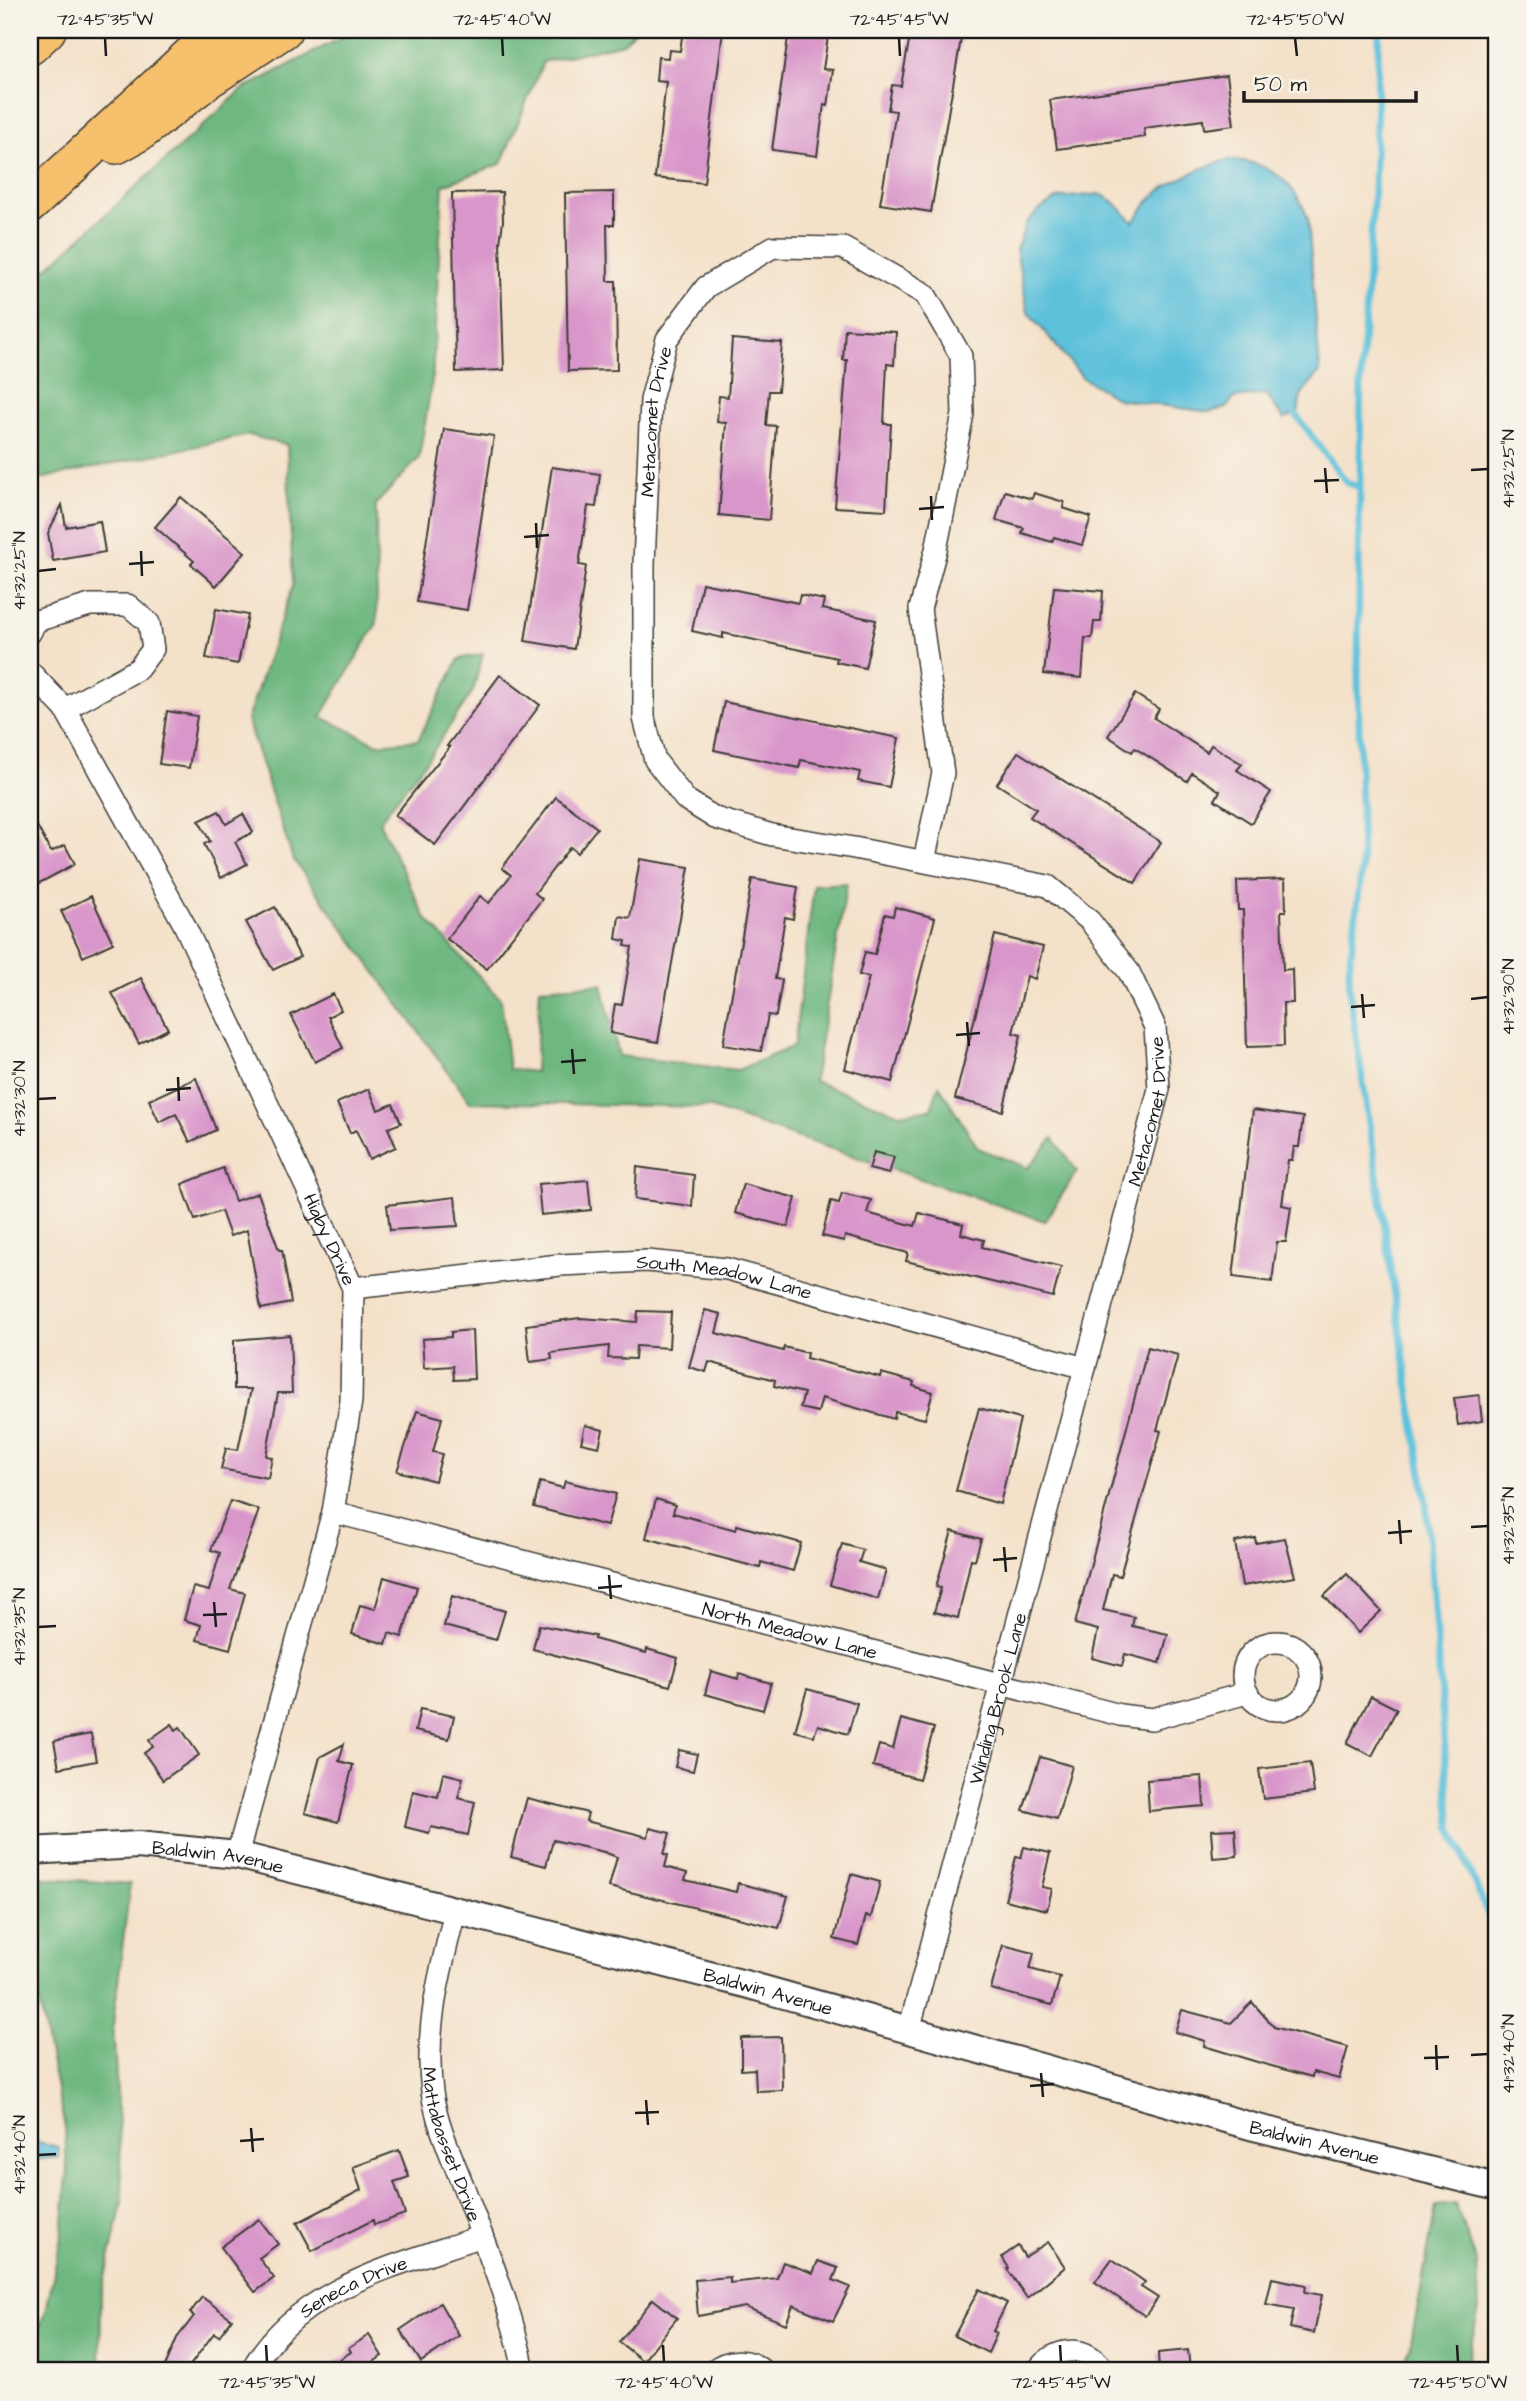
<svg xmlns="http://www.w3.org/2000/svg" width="1527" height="2401" font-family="'Architects Daughter',sans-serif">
  <rect width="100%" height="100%" fill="#f7f3e8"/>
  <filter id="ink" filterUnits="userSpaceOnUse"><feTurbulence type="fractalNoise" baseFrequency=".0143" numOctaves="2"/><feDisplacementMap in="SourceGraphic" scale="14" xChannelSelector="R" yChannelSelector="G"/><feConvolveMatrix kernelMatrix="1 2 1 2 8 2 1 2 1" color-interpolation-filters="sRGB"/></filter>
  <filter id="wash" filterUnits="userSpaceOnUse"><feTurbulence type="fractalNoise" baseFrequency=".00686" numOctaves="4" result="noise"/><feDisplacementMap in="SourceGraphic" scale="28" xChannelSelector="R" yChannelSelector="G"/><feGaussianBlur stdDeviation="1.57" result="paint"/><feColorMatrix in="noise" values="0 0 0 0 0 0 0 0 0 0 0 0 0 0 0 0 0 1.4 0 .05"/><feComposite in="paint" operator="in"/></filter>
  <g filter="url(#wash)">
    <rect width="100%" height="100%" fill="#f4e1c9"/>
    <g fill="#6eb880" stroke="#456a4e" stroke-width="2">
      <polygon points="356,30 635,30 623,43 543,62 501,164 443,185 432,381 419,458 376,504 377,623 321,717 378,744 418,740 459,659 483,654 473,691 427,760 379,822 425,917 501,1000 509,1069 535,1072 540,988 602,984 619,1056 738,1070 794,1046 814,885 847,883 814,1081 900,1114 931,1109 939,1085 978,1148 1028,1168 1053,1138 1077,1171 1045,1221 708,1107 470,1102 293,859 247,720 293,585 287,445 249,435 30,481 30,284 243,89"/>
      <polygon points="30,1877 130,1884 113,2024 123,2199 101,2295 100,2371 30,2371 30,2350 46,2311 62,2233 67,2175 65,2128 30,1958"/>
      <polygon points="1455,2204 1477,2262 1479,2309 1465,2371 1401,2371 1410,2348 1436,2206"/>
    </g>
    <g fill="#5dc1db" stroke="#3c6e7c" stroke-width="2">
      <path d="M1229 160C1267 160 1296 183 1308 219L1320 372 1301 395 1298 413 1284 419 1266 394 1234 398 1226 408 1209 412 1118 399 1083 378 1028 312 1016 250 1027 222 1042 208 1058 198 1100 194 1113 201 1133 222C1139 215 1144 207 1150 200 1165 183 1208 164 1229 160Z"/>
      <polygon points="30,2133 38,2142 59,2147 59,2157 30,2160"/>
    </g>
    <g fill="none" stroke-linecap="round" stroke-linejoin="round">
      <g stroke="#5dc1db" stroke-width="7">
        <polyline points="1379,30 1374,192 1361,373 1358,676 1362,868 1349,970 1350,996 1426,1502 1451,1828 1497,1935"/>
        <polyline points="1296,415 1347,483 1360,487"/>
      </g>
    </g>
    <g id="blocks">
      <g fill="#d996ca">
        <polygon points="683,30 723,30 704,183 655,178 666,82 656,81 658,57 668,58 669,50 680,51"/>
        <polygon points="789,30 829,30 823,69 833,70 828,106 824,105 817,156 772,150"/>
        <polygon points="911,30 961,39 931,212 880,204 896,111 888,110 892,85 901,86"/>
        <polygon points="1227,75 1234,125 1204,129 1203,120 1144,128 1145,137 1057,149 1050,100"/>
        <polygon points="502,192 503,221 500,243 504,370 456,372 452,193"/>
        <polygon points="614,192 614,225 607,225 608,281 616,281 617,370 568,371 565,193"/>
        <polygon points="845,329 896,332 894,365 887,364 884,424 891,424 886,510 835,507 847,360 843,360"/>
        <polygon points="732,339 782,343 778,391 769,391 766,425 776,426 769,520 719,515 726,423 717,422 719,396 728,397"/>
        <polygon points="444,429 494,436 467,610 417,602"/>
        <polygon points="552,467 600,474 596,507 588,506 579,565 586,566 574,649 525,641"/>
        <polygon points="1005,491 1032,499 1034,493 1064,502 1063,508 1091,517 1082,545 1054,537 1052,542 1022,533 1024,528 996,520"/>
        <polygon points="181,497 245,552 216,586 191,564 194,561 155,527"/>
        <polygon points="62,505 66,527 100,521 105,552 53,561 48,533"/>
        <polygon points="702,583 798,603 800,595 824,600 822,609 876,620 865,668 836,662 837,658 723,633 723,638 692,631"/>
        <polygon points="1054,587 1103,591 1101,622 1094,622 1092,638 1085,638 1082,678 1044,674"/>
        <polygon points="216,609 248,615 238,664 206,658"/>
        <polygon points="500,675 540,705 435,845 395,815 450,747 447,746"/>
        <polygon points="1135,694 1159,709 1154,718 1207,752 1211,745 1242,764 1237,770 1271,792 1251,823 1215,800 1220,791 1192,773 1187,781 1135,748 1132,752 1108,736"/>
        <polygon points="724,702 899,738 889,787 858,781 860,772 801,760 799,768 714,750"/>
        <polygon points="167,711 197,716 189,768 159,764"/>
        <polygon points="1018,752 1161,842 1135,883 1030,817 1036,809 997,784"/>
        <polygon points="556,797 597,828 577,853 570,847 535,893 542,899 487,969 447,939 480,896 489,903 511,875 502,868"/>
        <polygon points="219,811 226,824 243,814 253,832 235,842 247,864 221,878 204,844 210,841 199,821"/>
        <polygon points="30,813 51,852 65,845 75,864 30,888"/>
        <polygon points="640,859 689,867 658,1042 610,1033 615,1004 622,1005 632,947 625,946 626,941 616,939 619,916 630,918"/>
        <polygon points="752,879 798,887 793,919 785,917 775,979 782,980 776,1016 768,1015 761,1051 723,1045"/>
        <polygon points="1285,879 1286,911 1281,911 1283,970 1292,969 1293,1003 1283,1003 1284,1046 1247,1047 1243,910 1238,910 1237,881"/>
        <polygon points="91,896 113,943 83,957 61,911"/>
        <polygon points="275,907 300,957 273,970 246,922"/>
        <polygon points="895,907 935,918 892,1082 845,1069 869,977 859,975 865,952 875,954 885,914 893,916"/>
        <polygon points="995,935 1043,947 1035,979 1027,976 1013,1033 1021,1035 1003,1111 955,1099"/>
        <polygon points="141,978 168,1029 139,1044 112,993"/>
        <polygon points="333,994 341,1010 328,1017 343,1048 315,1062 291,1015"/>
        <polygon points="196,1078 216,1130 190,1142 176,1114 159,1122 149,1100"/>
        <polygon points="369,1089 378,1110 393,1104 401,1123 388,1128 396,1147 369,1159 356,1130 350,1133 337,1103"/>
        <polygon points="1253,1110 1303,1117 1299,1147 1294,1147 1292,1160 1288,1160 1282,1205 1291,1207 1286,1242 1277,1242 1272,1282 1233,1277"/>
        <polygon points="874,1152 894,1157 889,1174 869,1169"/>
        <polygon points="637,1167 694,1175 692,1206 635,1199"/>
        <polygon points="223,1168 235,1201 258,1193 279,1250 282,1250 291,1303 261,1309 247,1230 230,1236 221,1211 195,1220 182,1184"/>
        <polygon points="588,1180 591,1210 541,1215 538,1184"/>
        <polygon points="743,1184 796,1198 788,1227 735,1213"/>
        <polygon points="842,1193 871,1200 867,1213 915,1226 919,1213 963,1224 961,1234 984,1240 982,1247 1061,1267 1053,1297 906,1261 908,1253 845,1236 844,1241 822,1236 831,1201 839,1203"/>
        <polygon points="455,1197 458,1226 390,1230 387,1205"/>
        <polygon points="705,1310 721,1314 716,1333 783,1351 784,1347 807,1353 806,1358 880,1377 881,1373 914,1382 913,1386 933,1392 925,1419 895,1412 894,1419 822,1398 818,1412 800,1408 804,1393 774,1386 775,1380 709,1362 706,1372 689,1367"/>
        <polygon points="638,1311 671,1312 669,1348 636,1346 635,1359 608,1358 609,1346 551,1353 552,1359 530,1362 526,1325 580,1318 637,1322"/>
        <polygon points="472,1330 474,1379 454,1380 453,1366 424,1368 422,1339 451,1337 451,1332"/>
        <polygon points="290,1335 292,1393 278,1393 266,1456 272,1457 268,1478 221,1469 226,1448 238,1450 251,1389 234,1389 234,1340"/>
        <polygon points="1148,1347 1178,1355 1157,1430 1161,1431 1120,1576 1112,1574 1103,1610 1134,1617 1132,1626 1168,1634 1160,1663 1125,1654 1122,1666 1092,1658 1098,1630 1075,1624"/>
        <polygon points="1479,1395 1482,1421 1458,1425 1454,1398"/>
        <polygon points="979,1408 1020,1419 1000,1504 956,1491"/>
        <polygon points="417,1411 442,1418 433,1452 442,1454 435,1481 397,1471"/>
        <polygon points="585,1425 603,1430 599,1447 581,1443"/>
        <polygon points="565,1481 616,1494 607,1526 534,1507 540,1482 563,1488"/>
        <polygon points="656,1499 675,1505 673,1513 736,1530 737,1525 801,1543 793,1571 761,1562 760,1568 646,1538"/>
        <polygon points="230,1501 259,1510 230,1589 245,1593 230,1649 197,1640 201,1625 184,1620 193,1587 209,1591 220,1553 211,1550"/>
        <polygon points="952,1531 981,1539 975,1560 971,1559 958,1618 934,1612 941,1588 936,1587"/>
        <polygon points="1255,1538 1256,1543 1285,1538 1295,1577 1242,1586 1235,1542"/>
        <polygon points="842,1544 863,1550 859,1562 886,1570 878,1599 830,1585"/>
        <polygon points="1347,1574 1381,1611 1358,1633 1324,1596"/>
        <polygon points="384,1577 417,1587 402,1637 389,1633 386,1644 352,1634 360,1605 375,1609"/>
        <polygon points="452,1596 505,1611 496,1640 444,1626"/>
        <polygon points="539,1625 595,1636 594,1639 646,1653 647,1649 678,1658 670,1686 533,1649"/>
        <polygon points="711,1671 738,1679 739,1674 771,1683 763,1710 705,1694"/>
        <polygon points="807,1689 857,1703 848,1734 818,1725 814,1736 795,1731"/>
        <polygon points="1371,1696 1397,1709 1372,1756 1347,1743"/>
        <polygon points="420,1709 454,1716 449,1739 415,1731"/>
        <polygon points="901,1719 934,1728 919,1779 873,1766 879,1745 893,1749"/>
        <polygon points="172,1724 176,1730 180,1727 199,1755 163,1780 144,1753 153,1747 149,1740"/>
        <polygon points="91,1734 96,1761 59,1768 54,1741"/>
        <polygon points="344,1744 339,1761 353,1765 338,1822 305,1813 320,1757"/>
        <polygon points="679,1750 697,1754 693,1771 675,1767"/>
        <polygon points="1040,1757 1072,1766 1057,1819 1023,1810"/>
        <polygon points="1310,1763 1314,1793 1263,1799 1259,1769"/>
        <polygon points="443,1773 463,1778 458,1798 475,1802 468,1835 431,1827 429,1833 405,1827 413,1791 438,1797"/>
        <polygon points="1202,1776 1204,1806 1149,1811 1147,1780"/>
        <polygon points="527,1798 588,1813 586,1821 648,1837 650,1828 670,1833 664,1854 668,1855 665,1867 687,1873 685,1880 736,1892 738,1883 788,1896 779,1928 609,1887 617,1857 604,1852 553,1840 546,1866 511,1857"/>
        <polygon points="1235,1829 1237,1856 1213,1858 1211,1830"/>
        <polygon points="1024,1847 1050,1853 1042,1887 1052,1889 1047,1910 1005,1900 1016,1857 1021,1858"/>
        <polygon points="851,1874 880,1882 871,1917 866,1916 858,1945 834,1939"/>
        <polygon points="1003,1945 1034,1953 1030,1969 1060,1977 1052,2005 991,1989"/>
        <polygon points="1252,2002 1274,2027 1348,2047 1339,2079 1313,2072 1312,2077 1264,2064 1204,2046 1205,2041 1175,2032 1182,2010 1231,2023"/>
        <polygon points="781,2037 782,2090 756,2091 755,2069 741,2070 741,2038"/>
        <polygon points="399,2150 409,2177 394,2182 405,2214 374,2225 373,2220 312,2251 297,2223 361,2190 353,2167"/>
        <polygon points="259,2219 278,2244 259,2258 274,2278 255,2292 221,2247"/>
        <polygon points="1048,2242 1065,2267 1027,2298 1007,2269 1009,2268 1002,2257 1018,2246 1025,2257"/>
        <polygon points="1112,2259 1145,2282 1141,2287 1158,2298 1145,2316 1095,2282"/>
        <polygon points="818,2261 838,2268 833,2280 850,2287 833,2321 793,2305 786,2324 745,2307 698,2316 695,2280 730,2277 730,2283 777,2278 783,2262 813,2273"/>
        <polygon points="1272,2278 1306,2285 1305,2292 1322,2295 1314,2333 1290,2328 1294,2309 1266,2304"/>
        <polygon points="979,2289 1007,2303 993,2331 997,2333 988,2353 954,2336"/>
        <polygon points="202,2297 232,2319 219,2336 214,2333 186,2371 163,2371 177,2338 194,2316 190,2313"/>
        <polygon points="653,2299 677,2318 643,2361 619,2342"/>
        <polygon points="440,2303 459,2336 421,2362 400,2330"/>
        <polygon points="369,2335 382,2356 372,2363 377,2371 321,2371 351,2352 349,2348"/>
        <polygon points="1188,2350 1190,2371 1159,2371 1158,2353"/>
      </g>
    </g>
  </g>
  <g filter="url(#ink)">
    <use href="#blocks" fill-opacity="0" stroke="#3c3a36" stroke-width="2"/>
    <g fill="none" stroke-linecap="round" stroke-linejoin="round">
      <defs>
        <g id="minor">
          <polyline points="30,633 36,621 90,605 128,605 149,623 153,649 138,669 65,709"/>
          <path id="s1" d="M30 672 65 709 184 924 353 1288 351 1401 333 1512 237 1855"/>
          <path id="s2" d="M353 1288 560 1265 647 1261 727 1269 1085 1368"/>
          <path id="s3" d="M333 1512 1120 1715 1152 1719 1247 1693"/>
          <circle cx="1277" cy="1676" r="34"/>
          <path id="s4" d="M455 1912C440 1971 424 2030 432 2092 437 2125 452 2157 464 2188 486 2248 512 2308 524 2371"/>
          <path id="s5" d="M909 2030 1159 1089 1155 1027 1129 972 1090 921 1048 886 854 848 772 835 715 818 685 799 655 760 644 718V564L651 400 667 339 706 287 773 247 843 248 925 294 961 356 963 414 936 550 920 609 943 773 924 861"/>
          <path id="s6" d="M251 2371C296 2287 399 2265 482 2236"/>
          <path d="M712 2371C728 2359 747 2357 763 2371"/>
          <path d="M1037 2371C1056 2345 1087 2344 1105 2371"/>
        </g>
        <g id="tertiary">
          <path id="s7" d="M30 1851 138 1845 237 1855 749 1985 1254 2127 1497 2187"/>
        </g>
        <g id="motorway">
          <polyline points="30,46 47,30"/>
          <polyline points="116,145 143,130 210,78 283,30"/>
          <polyline points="30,204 218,30"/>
        </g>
      </defs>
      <use href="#minor" stroke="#3c3a36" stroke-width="24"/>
      <use href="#tertiary" stroke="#3c3a36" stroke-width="30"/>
      <use href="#motorway" stroke="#3c3a36" stroke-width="40"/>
      <use href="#minor" stroke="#fff" stroke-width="21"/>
      <use href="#tertiary" stroke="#fff" stroke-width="26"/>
      <use href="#motorway" stroke="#f7c06c" stroke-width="37"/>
    </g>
  </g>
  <path fill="none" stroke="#1c1c1c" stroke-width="2.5" d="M105 38 106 56M502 38 503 56M899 38 900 56M1295 38 1297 56M1325 468 1327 493M1471 470 1488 469M1314 481 1339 480M931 496 932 520M919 509 944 507M536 523 537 548M524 537 549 535M141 551 142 576M129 564 154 562M38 571 56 569M1362 994 1364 1018M1471 999 1488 997M1351 1007 1375 1005M967 1022 969 1046M956 1035 980 1033M572 1049 574 1074M561 1062 586 1060M178 1077 179 1101M166 1090 191 1088M38 1099 56 1098M1399 1520 1401 1544M1471 1527 1488 1526M1388 1533 1412 1531M1004 1547 1006 1572M993 1560 1017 1558M609 1575 611 1599M598 1588 622 1586M214 1602 216 1627M203 1615 227 1614M38 1627 56 1626M1436 2045 1437 2070M1471 2055 1488 2054M1424 2058 1449 2057M1041 2073 1043 2097M1030 2086 1054 2084M646 2100 648 2125M635 2113 659 2112M251 2128 253 2152M240 2141 264 2139M38 2155 56 2154M266 2345 267 2362M663 2345 664 2362M1060 2345 1061 2362M1457 2345 1458 2362"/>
  <g text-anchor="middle" stroke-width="5" stroke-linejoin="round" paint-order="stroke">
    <g font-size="19" fill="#1c1c1c" stroke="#f7f3e8">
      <text dy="7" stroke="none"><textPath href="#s5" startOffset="1981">Metacomet Drive</textPath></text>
      <text dy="7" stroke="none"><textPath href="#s5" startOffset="950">Metacomet Drive</textPath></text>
      <text dy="7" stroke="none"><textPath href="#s1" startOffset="644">Higby Drive</textPath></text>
      <text dy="7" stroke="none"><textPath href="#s2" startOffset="374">South Meadow Lane</textPath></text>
      <text dy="7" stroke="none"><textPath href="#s3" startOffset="472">North Meadow Lane</textPath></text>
      <text dy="7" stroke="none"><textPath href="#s5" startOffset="343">Winding Brook Lane</textPath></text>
      <text dy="7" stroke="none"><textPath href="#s7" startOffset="189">Baldwin Avenue</textPath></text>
      <text dy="7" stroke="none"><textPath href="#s7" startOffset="756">Baldwin Avenue</textPath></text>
      <text dy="7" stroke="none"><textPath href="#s7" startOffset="1323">Baldwin Avenue</textPath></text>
      <text dy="7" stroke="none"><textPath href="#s4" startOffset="238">Mattabasset Drive</textPath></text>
      <text dy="7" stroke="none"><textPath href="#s6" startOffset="136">Seneca Drive</textPath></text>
    </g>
  </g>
  <rect width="1527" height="2401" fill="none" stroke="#f7f3e8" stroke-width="77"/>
  <path d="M1244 91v10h172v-10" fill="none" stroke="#1c1c1c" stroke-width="3.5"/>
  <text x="1254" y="91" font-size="21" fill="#1c1c1c" stroke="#f7f3e8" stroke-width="5" paint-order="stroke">50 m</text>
  <rect x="38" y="38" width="1450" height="2324" fill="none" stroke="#1c1c1c" stroke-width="2.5"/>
  <g font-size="18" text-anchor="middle" fill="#1c1c1c">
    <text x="105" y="25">72°45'35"W</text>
    <text x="502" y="25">72°45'40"W</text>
    <text x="899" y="25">72°45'45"W</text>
    <text x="1295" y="25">72°45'50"W</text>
    <text transform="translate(1508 469) rotate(-90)" y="6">41°32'25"N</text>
    <text transform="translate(19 571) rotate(-90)" y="6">41°32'25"N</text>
    <text transform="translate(1508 997) rotate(-90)" y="6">41°32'30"N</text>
    <text transform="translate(19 1099) rotate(-90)" y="6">41°32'30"N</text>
    <text transform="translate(1508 1526) rotate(-90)" y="6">41°32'35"N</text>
    <text transform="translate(19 1627) rotate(-90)" y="6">41°32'35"N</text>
    <text transform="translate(1508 2054) rotate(-90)" y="6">41°32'40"N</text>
    <text transform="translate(19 2155) rotate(-90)" y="6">41°32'40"N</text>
    <text x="267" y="2388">72°45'35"W</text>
    <text x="664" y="2388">72°45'40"W</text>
    <text x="1061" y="2388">72°45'45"W</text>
    <text x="1458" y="2388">72°45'50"W</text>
  </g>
</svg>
